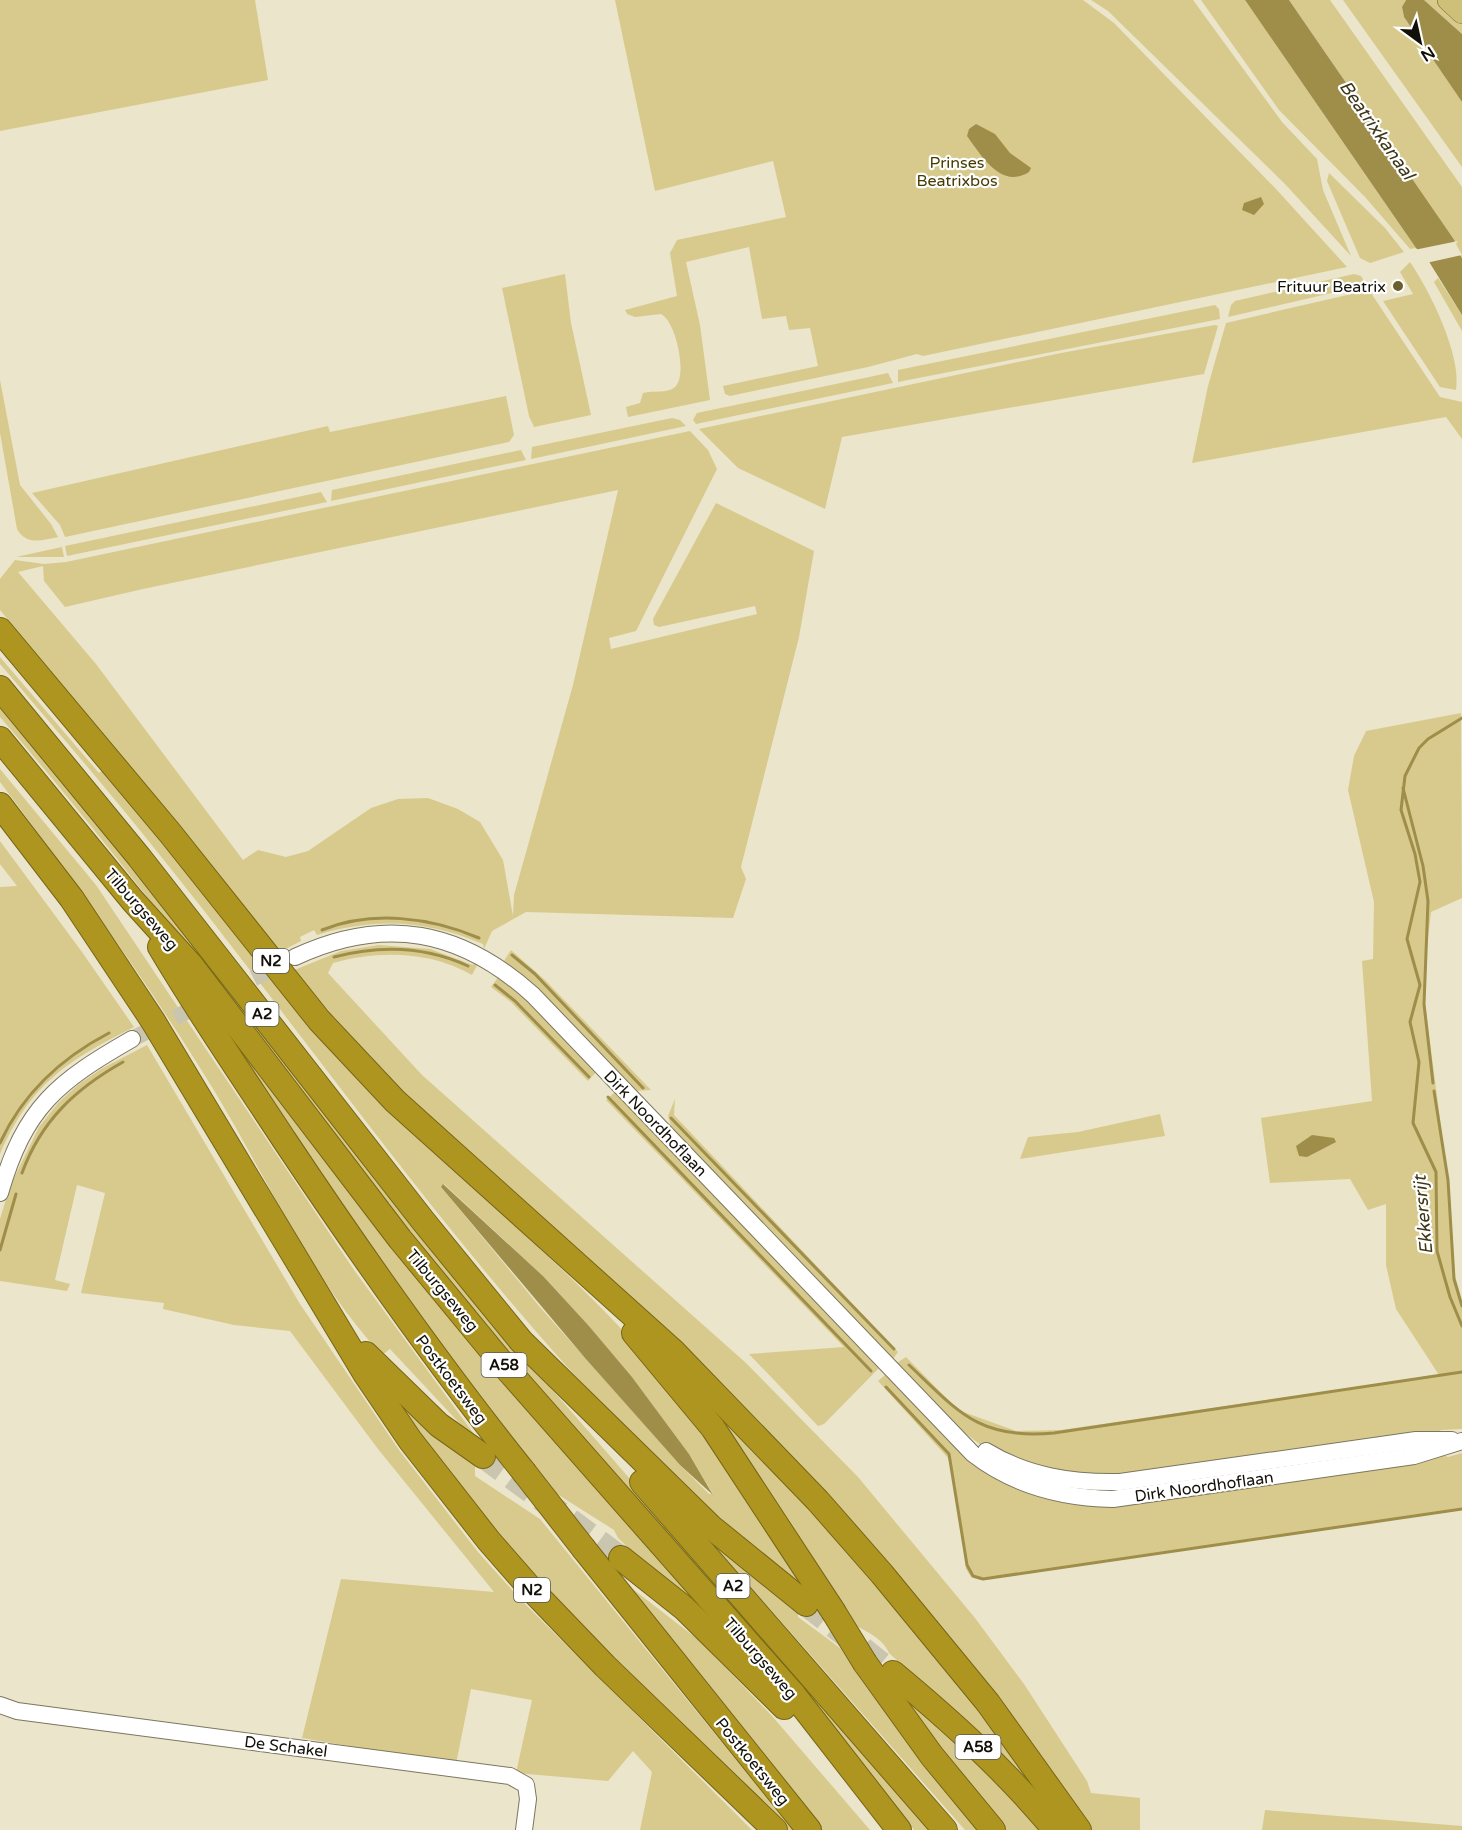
<svg xmlns="http://www.w3.org/2000/svg" width="1462" height="1830" font-family="'Varela Round',sans-serif">
  <rect width="100%" height="100%" fill="#ebe5cb"/>
  <g fill="#d8ca8c" fill-rule="evenodd">
    <polygon points="0,0 255,0 268,80 0,131"/>
    <path d="M615 0H1083L1114 23 1276 189 1347 267 923 356 917 354 868 367 730 396 725 394 723 386 818 366 810 328 789 330 786 316 762 319 749 247 686 262 700 325 710 400 628 417 626 407 640 403 643 393C653 390 667 394 675 387 688 376 676 321 661 314L635 317 627 314 625 310 677 296 670 253 677 240 786 217 773 161 655 191Z"/>
    <polygon points="1091,0 1193,0 1282,122 1317,159 1323,190 1351,256 1285,184 1108,11"/>
    <polygon points="1201,0 1245,0 1416,248 1410,249 1365,197 1279,110"/>
    <polygon points="1289,0 1330,0 1462,187 1462,258 1452,243 1455,241"/>
    <polygon points="1343,0 1406,0 1402,7 1404,17 1462,102 1462,167"/>
    <polygon points="1424,0 1438,0 1462,22 1462,34"/>
    <polygon points="1329,173 1385,228 1404,252 1370,263 1360,258 1327,181"/>
    <path d="M1410 262C1430 291 1462 356 1456 390L1440 387 1383 301 1413 294 1400 272Z"/>
    <polygon points="565,274 571,323 591,415 534,427 529,416 502,288"/>
    <polygon points="1354,274 1361,276 1366,285 1228,317 1231,305 1235,301"/>
    <polygon points="1438,278 1462,315 1462,331 1434,282"/>
    <polygon points="1369,290 1440,397 1462,402 1462,439 1446,417 1192,463 1208,386 1226,323"/>
    <polygon points="1215,305 1219,309 1220,319 898,382 898,370"/>
    <polygon points="1215,325 1218,326 1204,374 842,437 825,509 738,468 699,429 1061,353"/>
    <polygon points="888,373 893,383 696,424 693,420 697,413"/>
    <path d="M0 380 20 485 51 524 58 537C43 540 26 546 17 529L0 433Z"/>
    <polygon points="506,396 514,435 509,442 65,537 60,525 32,493 328,426 330,432"/>
    <polygon points="672,418 680,420 686,426 531,459 532,447"/>
    <path d="M690 431 708 450 717 469 636 631 609 638 611 649 757 614 755 606 659 627 654 625 653 619 716 503 814 551 799 637 741 867 746 879 733 918 526 912 492 931 484 949 483 944C427 920 375 917 317 935L314 930 300 937 301 941 278 953 179 827 0 610V579L15 560 44 564 66 562ZM618 490 573 685 514 895 513 916 503 860 480 822 458 809 428 798 398 799 371 808 308 851 286 857 258 850 243 860 96 664 18 572 43 566 44 581 65 607 143 589Z"/>
    <polygon points="521,450 526,460 331,501 332,490"/>
    <polygon points="321,492 327,502 67,556 65,546"/>
    <polygon points="62,547 64,557 16,557"/>
    <path d="M0 657 99 773 104 769C197 883 282 1004 386 1108 472 1193 570 1267 649 1360 709 1431 756 1511 804 1590 734 1532 666 1473 604 1407 439 1231 302 1031 151 844 102 783 51 724 0 664ZM444 1184 543 1276 589 1326 632 1377 689 1454 713 1494H709L680 1465 539 1306 441 1187Z"/>
    <path d="M0 704 522 1355 936 1830H914C755 1624 572 1437 408 1234 270 1063 144 883 0 717Z"/>
    <polygon points="1461,713 1462,898 1431,912 1427,948 1425,1004 1448,1180 1455,1276 1462,1301 1462,1429 1441,1430 1434,1436 1122,1479 1061,1476 982,1446 952,1423 897,1367 897,1363 906,1357 958,1410 1016,1431 1061,1430 1439,1375 1396,1309 1386,1265 1386,1204 1368,1210 1350,1179 1270,1183 1261,1118 1372,1101 1362,961 1373,959 1374,902 1348,790 1354,756 1366,731"/>
    <path d="M0 769 96 885 354 1270 479 1441 463 1427 390 1349 382 1355C312 1280 268 1180 215 1092 149 984 76 883 0 782Z"/>
    <path d="M0 841 82 952 134 1027C67 1061 31 1083 0 1154V887L17 886 0 864Z"/>
    <path d="M379 945 430 949 473 965 474 962 478 963 472 975C432 951 377 950 333 963L328 973 422 1075 746 1363 858 1477 975 1618 1024 1684 1087 1781 1091 1793 1140 1798V1830H1091L1045 1768 609 1280 403 1092 292 971 341 951Z"/>
    <polygon points="511,950 545,980 651,1090 635,1091 504,961"/>
    <polygon points="499,976 521,993 597,1071 588,1081 511,1002 491,987"/>
    <polygon points="221,1024 255,1067 746,1657 618,1538 614,1530 546,1487 374,1256"/>
    <polygon points="147,1045 300,1304 399,1450 478,1552 520,1599 752,1830 640,1830 652,1772 633,1751 608,1781 516,1773 532,1700 471,1689 456,1764 302,1738 341,1579 494,1592 378,1449 290,1331 234,1325 163,1309 164,1303 81,1293 105,1193 77,1185 55,1280 70,1284 67,1291 0,1281 0,1219 10,1186 39,1127 58,1103 79,1084 101,1069"/>
    <polygon points="616,1091 880,1367 824,1424 818,1426 749,1354 844,1347 606,1100"/>
    <polygon points="675,1099 674,1115 898,1352 893,1359 673,1133 668,1116"/>
    <polygon points="1160,1114 1165,1136 1020,1159 1028,1137 1078,1132"/>
    <path d="M662 1349 874 1575 1072 1830 962 1718 889 1653C883 1638 864 1630 850 1623Z"/>
    <polygon points="885,1375 888,1375 943,1432 1066,1499 1437,1453 1448,1457 1462,1453 1462,1510 980,1580 971,1577 966,1569 955,1483 948,1458 878,1381"/>
    <polygon points="394,1400 475,1466 475,1476 540,1519 793,1830 787,1830 536,1584"/>
    <polygon points="675,1501 798,1607 798,1617 840,1648 866,1687 980,1830 965,1830"/>
    <polygon points="616,1576 700,1641 772,1716 870,1830 819,1830"/>
    <polygon points="888,1684 971,1759 977,1752 1048,1830 1001,1830"/>
    <polygon points="1265,1810 1462,1826 1462,1830 1262,1830"/>
  </g>
  <g fill="#9e8e4a">
    <polygon points="1245,0 1289,0 1455,241 1452,244 1462,258 1462,315 1428,260 1416,248"/>
    <polygon points="1406,0 1424,0 1462,34 1462,102 1404,17 1402,7"/>
    <path d="M976 124 995 134 1010 153 1031 168 1029 172C1001 190 981 155 967 136L969 129Z"/>
    <polygon points="1261,197 1264,204 1254,215 1242,210 1244,203"/>
    <polygon points="1312,1135 1334,1138 1336,1142 1307,1157 1299,1156 1296,1146"/>
    <polygon points="443,1184 543,1276 589,1326 632,1377 689,1454 713,1495 680,1465 585,1358 441,1187"/>
  </g>
  <polygon fill="#ebe5cb" points="1458,241 1456,244 1462,255 1426,263 1414,250"/>
  <g fill="none" stroke-linecap="round" stroke-linejoin="round">
    <g stroke="#9e8e4a" stroke-width="3">
      <polyline points="1462,718 1428,739 1419,748 1405,776 1401,810 1415,854 1420,882 1407,939 1420,985 1410,1022 1419,1062 1413,1123 1436,1172 1437,1251 1450,1297 1462,1326"/>
      <polyline points="1403,788 1423,866 1428,901 1424,1004 1433,1083"/>
      <path d="M322 930C372 910 430 917 479 938"/>
      <polyline points="512,955 535,974 643,1088"/>
      <path d="M334 957C380 945 425 946 468 966"/>
      <polyline points="495,985 515,1001 589,1077"/>
      <polyline points="1434,1091 1448,1180 1454,1279 1462,1306"/>
      <polyline points="608,1097 871,1371"/>
      <polyline points="671,1118 894,1349"/>
      <path d="M0 1143C23 1093 61 1058 109 1033"/>
      <path d="M22 1173C41 1121 75 1089 123 1062"/>
      <polyline points="0,1250 16,1194"/>
      <path d="M909 1365C959 1412 979 1440 1054 1433L1462 1372"/>
      <polyline points="886,1387 949,1454 967,1565 973,1576 983,1579 1462,1509"/>
    </g>
    <g stroke="#cac5ae" stroke-width="16" stroke-dasharray="16 8" stroke-linecap="butt">
      <polyline points="232,989 284,963"/>
      <polyline points="132,1039 206,1002"/>
    </g>
    <g stroke="#cac5ae" stroke-width="24" stroke-dasharray="24 12" stroke-linecap="butt">
      <polyline points="483,1456 621,1558"/>
      <polyline points="806,1604 893,1673"/>
    </g>
    <defs>
      <g id="minor">
        <path d="M295 957C385 915 461 930 533 995L973 1454C1014 1486 1062 1498 1113 1499L1414 1456 1462 1441"/>
        <path d="M0 1193C25 1107 57 1082 132 1039"/>
        <path d="M986 1451C1027 1476 1072 1483 1120 1482L1416 1440H1452"/>
        <polyline points="0,1705 17,1711 510,1776 526,1785 528,1799 524,1830"/>
      </g>
      <polyline id="major" points="1448,0 1462,13"/>
      <g id="highway">
        <polyline points="0,630 170,833 319,1020 395,1101 674,1352 818,1501 882,1574 988,1703 1079,1830"/>
        <polyline points="0,688 139,857 424,1222 521,1341 711,1527 806,1604"/>
        <polyline points="0,739 133,901 191,965 400,1239 507,1369 794,1695 899,1830"/>
        <polyline points="0,805 72,899 153,1021 366,1375 410,1440 489,1541 531,1589 605,1666 775,1830"/>
        <path d="M160 947C199 1013 243 1077 285 1141 361 1255 439 1366 524 1472"/>
        <polyline points="634,1333 713,1428 833,1611"/>
        <polyline points="366,1354 439,1425 483,1456"/>
        <polyline points="642,1482 945,1830"/>
        <polyline points="584,1549 809,1830"/>
        <polyline points="621,1558 684,1608 784,1707"/>
        <polyline points="865,1663 932,1756 993,1830"/>
        <path d="M893 1673C952 1722 1006 1771 1055 1830"/>
      </g>
    </defs>
    <use href="#minor" stroke="#7b765e" stroke-width="18"/>
    <use href="#major" stroke="#776617" stroke-width="22"/>
    <use href="#highway" stroke="#776617" stroke-width="26"/>
    <use href="#minor" stroke="#fff" stroke-width="16"/>
    <use href="#major" stroke="#cebf79" stroke-width="21"/>
    <use href="#highway" stroke="#ad951f" stroke-width="24"/>
    <defs>
      <g id="highway-bridge">
        <polyline points="524,1472 584,1549"/>
        <polyline points="833,1611 865,1663"/>
      </g>
    </defs>
    <use href="#highway-bridge" stroke="#776617" stroke-width="26" stroke-linecap="butt"/>
    <use href="#highway-bridge" stroke="#ad951f" stroke-width="24"/>
  </g>
  <circle fill="#6b5f2c" stroke="#fff" stroke-width="2" cx="1398" cy="286" r="6"/>
  <g text-anchor="middle" stroke-width="4.5" stroke-linejoin="round" paint-order="stroke">
    <g fill="#fff" stroke="#595851" stroke-width="1.5">
      <rect x="253" y="949" width="36" height="24" rx="4.5"/>
      <rect x="245.5" y="1002" width="33" height="24" rx="4.5"/>
      <rect x="481.5" y="1353" width="45" height="24" rx="4.5"/>
      <rect x="716.5" y="1574" width="33" height="24" rx="4.5"/>
      <rect x="514" y="1578" width="36" height="24" rx="4.5"/>
      <rect x="955.5" y="1735" width="45" height="24" rx="4.5"/>
    </g>
    <g font-size="15" font-weight="bold" fill="#121007">
      <text x="271" y="966">N2</text>
      <text x="262" y="1019">A2</text>
      <text x="504" y="1370">A58</text>
      <text x="733" y="1591">A2</text>
      <text x="532" y="1595">N2</text>
      <text x="978" y="1752">A58</text>
    </g>
    <g font-size="16" fill="#473c02" stroke="#fff">
      <text x="957" y="168">Prinses<tspan x="957" dy="18">Beatrixbos</tspan></text>
    </g>
    <g font-size="16" fill="#121007" stroke="#fff" text-anchor="end">
      <text x="1386" y="292">Frituur Beatrix</text>
    </g>
    <g font-size="16" fill="#121007" stroke="#fff">
      <text transform="translate(142 909) rotate(49)" y="6">Tilburgseweg</text>
      <text transform="translate(656 1123) rotate(46)" y="6">Dirk Noordhoflaan</text>
      <text transform="translate(443 1290) rotate(50)" y="6">Tilburgseweg</text>
      <text transform="translate(452 1379) rotate(53)" y="6">Postkoetsweg</text>
      <text transform="translate(1204 1486) rotate(-8)" y="6">Dirk Noordhoflaan</text>
      <text transform="translate(761 1658) rotate(49)" y="6">Tilburgseweg</text>
      <text transform="translate(286 1746) rotate(7)" y="6">De Schakel</text>
      <text transform="translate(753 1761) rotate(51)" y="6">Postkoetsweg</text>
    </g>
    <g font-size="18" font-style="italic" fill="#3e3718" stroke="#fff">
      <text transform="translate(1377 130) rotate(55)" y="6">Beatrixkanaal</text>
      <text transform="translate(1423 1215) rotate(-95)" y="6">Ekkersrijt</text>
    </g>
  </g>
  <g transform="translate(1420 42) rotate(147)" stroke="#ffffff" stroke-width="4.5" paint-order="stroke">
  <path d="M0-4.5L10 22L0 15L-10 22Z" fill="#121007"/>
  <text y="-9" font-size="16" font-weight="bold" text-anchor="middle" fill="#121007">N</text>
  </g>
</svg>
